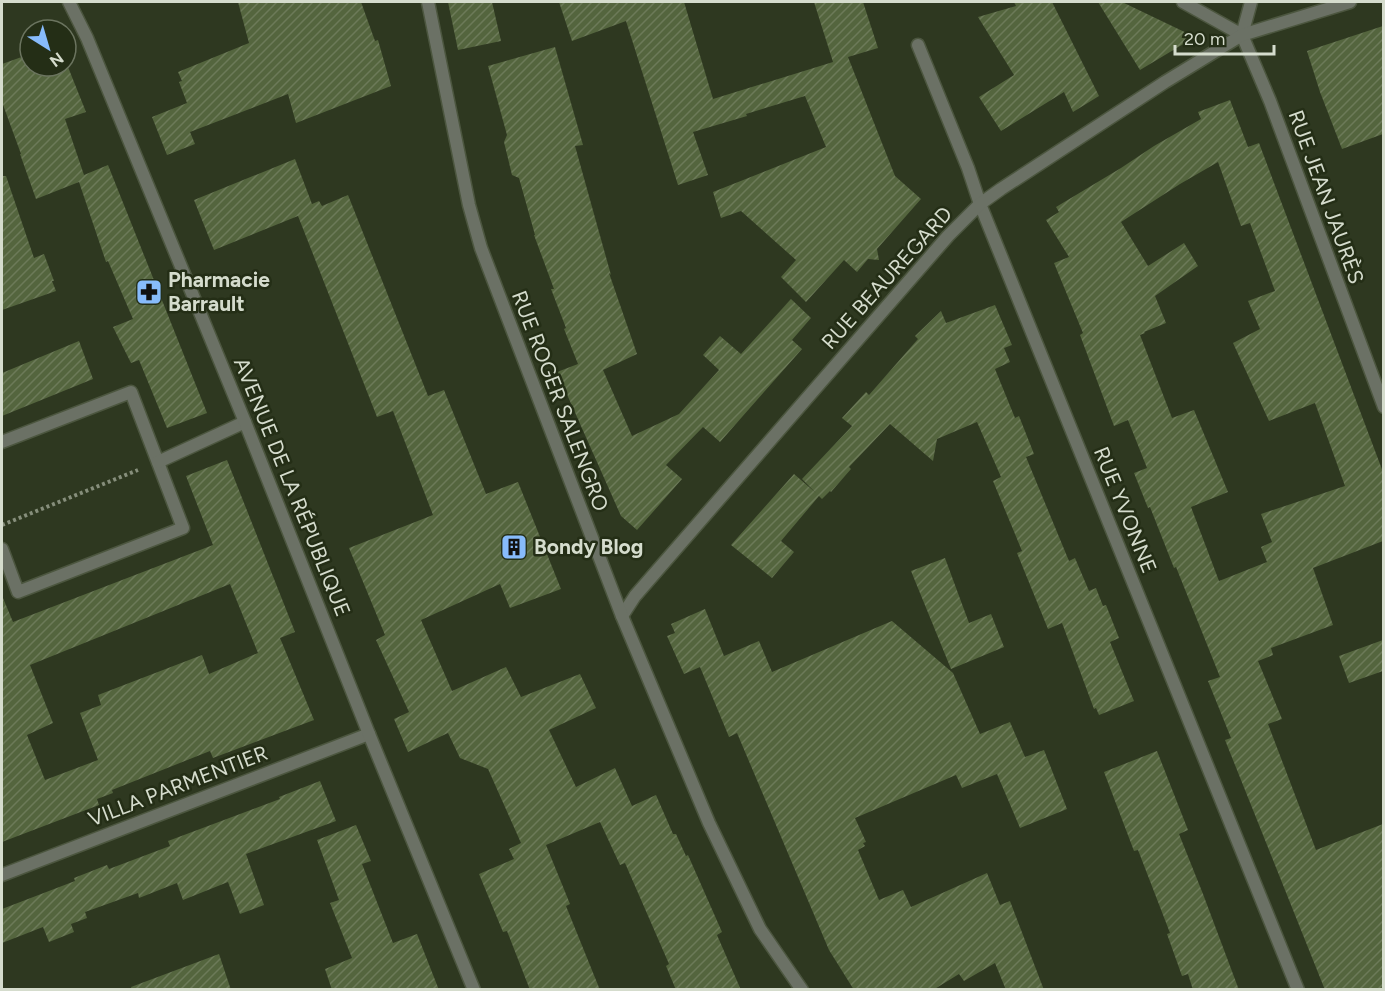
<svg xmlns="http://www.w3.org/2000/svg" width="1385" height="991" font-family="Figtree,sans-serif">
  <defs>
    <pattern id="building-hatch" width="6" height="6" patternUnits="userSpaceOnUse" patternTransform="scale(1.5)"><rect width="6" height="6" fill="#54653e"/><path d="M-1 1l2-2M0 6l6-6M5 7l2-2" fill="none" stroke="#6c7a59"/></pattern>
  </defs>
  <rect width="100%" height="100%" fill="#2e3820"/>
  <g fill="url(#building-hatch)" fill-rule="evenodd">
    <polygon points="238,2 361,2 375,41 378,40 391,86 296,123 288,94 190,132 195,144 167,155 152,117 187,103 179,82 182,81 178,72 249,43"/>
    <polygon points="448,2 492,2 501,41 458,50"/>
    <polygon points="559,2 684,2 713,99 833,62 814,2 863,2 878,48 848,57 895,176 921,199 877,249 879,260 868,259 857,272 844,260 806,302 781,277 796,260 741,211 721,218 713,192 826,147 805,96 746,114 747,116 693,132 708,175 678,185 626,21 572,41"/>
    <polygon points="1014,2 1052,2 1099,96 1073,112 1064,92 1001,131 979,97 1014,75 978,17 1016,6"/>
    <polygon points="1098,2 1122,2 1195,37 1140,70"/>
    <polygon points="1383,26 1383,134 1342,149 1320,92 1307,51"/>
    <polygon points="555,47 583,145 575,146 611,275 609,273 637,354 603,370 632,436 679,414 719,370 703,355 720,336 741,354 791,299 811,318 792,340 802,349 720,442 703,427 666,465 682,479 637,530 621,516 557,372 578,364 564,329 566,328 551,289 554,289 534,235 535,235 519,178 512,175 504,142 507,135 488,66"/>
    <polygon points="30,54 30,66 66,66 66,62 86,112 65,119 84,175 108,165 207,413 167,428 139,360 131,363 113,327 133,319 108,261 106,262 79,182 36,199 20,154 21,154 2,102 2,64"/>
    <path d="M1230 100 1248 147 1259 143 1383 472V541L1313 568 1333 625 1271 648 1273 655 1258 661 1282 719 1268 724 1316 850 1383 824V990H1325L1225 740 1231 738 1208 681 1220 677 1176 567 1174 568 1150 507 1148 508 1134 473 1147 468 1128 420 1114 426 1080 335 1083 333 1054 263 1069 257 1046 220 1059 212 1056 207 1121 168 1154 146 1201 119 1198 112ZM1218 162 1241 226 1250 223 1275 291 1248 301 1260 329 1233 343 1269 421 1315 403 1345 486 1261 514 1272 542 1261 547 1267 562 1219 581 1191 507 1228 492 1194 410 1172 418 1140 335 1145 333 1144 332 1166 323 1155 296 1198 266 1184 243 1148 266 1121 222 1180 184Z"/>
    <polygon points="295,159 312,204 319,201 322,206 348,195 428,396 444,390 486,494 518,482 561,589 510,608 500,584 421,620 452,691 506,667 521,697 580,674 596,708 549,730 576,787 615,768 632,806 656,795 673,834 676,834 686,856 688,855 722,932 717,935 741,990 676,990 666,966 669,964 625,863 620,865 600,822 546,845 570,904 566,906 600,990 530,990 507,931 503,932 479,874 514,859 509,849 521,843 488,769 460,758 448,733 408,752 394,719 409,712 376,640 385,635 349,548 433,515 393,411 377,417 298,216 214,250 194,200"/>
    <polygon points="2,176 6,176 34,258 44,254 54,281 52,281 56,291 2,310"/>
    <polygon points="995,305 1012,345 1004,348 1010,362 995,369 1015,418 1019,416 1034,454 1026,457 1069,561 1075,558 1089,591 1096,588 1103,606 1106,605 1119,638 1110,642 1134,701 1099,715 1096,708 1094,709 1062,623 1048,629 1017,553 1022,551 993,481 1001,477 977,422 937,439 933,461 890,424 849,467 851,469 831,492 830,491 822,499 819,496 781,541 794,552 772,578 731,545 794,474 816,493 802,479 852,426 842,418 866,392 869,395 918,339 915,336 941,311 946,323"/>
    <polygon points="79,341 93,379 2,416 2,373"/>
    <path d="M227 460 295 632 280 638 314 720 213 758 210 751 112 790 113 793 97 799 99 805 2 842V598H3L13 622 213 545 186 476ZM230 584 258 653 209 674 202 655 98 695 101 705 80 713 98 760 45 780 27 735 53 723 30 665Z"/>
    <polygon points="945,558 969,623 991,614 1004,647 951,669 911,571"/>
    <polygon points="705,609 724,656 759,641 772,672 892,621 953,673 980,734 1010,722 1025,757 1044,750 1067,809 1020,828 997,774 962,788 956,775 855,818 866,842 863,843 865,846 858,850 879,900 903,890 911,907 987,873 1000,905 1010,901 1044,990 1006,990 995,963 964,981 959,974 933,990 854,990 829,950 737,733 729,737 700,667 684,674 667,636 675,633 671,624"/>
    <polygon points="1383,640 1383,671 1349,683 1339,656"/>
    <polygon points="1157,751 1188,830 1179,834 1203,894 1239,990 1193,990 1188,974 1182,976 1167,934 1170,933 1138,850 1134,851 1104,772"/>
    <polygon points="320,781 336,821 246,854 264,905 240,914 228,882 183,900 177,883 139,898 138,893 85,912 87,918 71,924 74,932 49,942 43,927 2,943 2,909 75,881 74,878 107,865 109,869 170,846 168,841 280,799 279,797"/>
    <polygon points="356,825 371,861 362,864 393,943 417,934 439,990 332,990 325,969 352,958 330,903 339,900 317,840"/>
    <polygon points="219,954 231,990 132,990 131,987"/>
  </g>
  <g fill="none" stroke-linecap="round" stroke-linejoin="round">
    <defs>
      <g id="minor">
        <polyline points="1183,2 1242,35"/>
        <polyline points="1242,35 1270,101 1384,407"/>
        <polyline points="1242,35 1251,2"/>
        <polyline points="918,45 968,168 980,204 1298,990"/>
        <polyline points="2,442 131,392 183,528 18,592 2,549"/>
        <polyline points="158,462 245,422"/>
        <polyline points="622,616 635,596 948,236 980,204 1001,189 1165,82 1242,35 1350,2"/>
        <polyline points="2,875 369,734"/>
      </g>
      <g id="tertiary">
        <polyline points="69,2 87,38 245,422 369,734 474,990"/>
        <polyline points="428,2 469,205 481,248 622,616 709,823 760,929 802,990"/>
      </g>
    </defs>
    <use href="#minor" stroke="#4c563f" stroke-width="15"/>
    <use href="#tertiary" stroke="#4c563f" stroke-width="15"/>
    <polyline stroke="#868e7b" stroke-width="4" stroke-dasharray="3 3" stroke-linecap="butt" points="2,525 138,470"/>
    <use href="#minor" stroke="#6b7165" stroke-width="12"/>
    <use href="#tertiary" stroke="#6b7165" stroke-width="12"/>
  </g>
  <defs>
    <symbol id="pharmacy-square" viewBox="-11 -11 22 22"><rect x="-9" y="-9" width="18" height="18" rx="4" fill="#87bbfb" stroke="#242e16"/><path d="M-2-6h4v4h4v4h-4v4h-4v-4h-4v-4h4Z" fill="#111"/></symbol>
    <symbol id="building-square" viewBox="-11 -11 22 22"><rect x="-9" y="-9" width="18" height="18" rx="4" fill="#87bbfb" stroke="#242e16"/><path d="M-4-6H4V6H1V3H-1V6H-4ZM-2.5-4.3h1.7v1.8h-1.7ZM.8-4.3h1.7v1.8H.8ZM-2.5-1h1.7V.8h-1.7ZM.8-1h1.7V.8H.8Z" fill="#111"/></symbol>
  </defs>
  <g fill-rule="evenodd">
    <use href="#pharmacy-square" x="134" y="277" width="30" height="30"/>
    <use href="#building-square" x="499" y="532" width="30" height="30"/>
  </g>
  <g text-anchor="middle" stroke-width="5" stroke-linejoin="round" paint-order="stroke">
    <g font-size="21" fill="#d5dccd" stroke="#242e16">
      <text transform="translate(1326 197) rotate(70)" y="7">RUE JEAN JAURÈS</text>
      <text transform="translate(887 278) rotate(-48)" y="7">RUE BEAUREGARD</text>
      <text transform="translate(560 401) rotate(69)" y="7">RUE ROGER SALENGRO</text>
      <text transform="translate(292 487) rotate(68)" y="7">AVENUE DE LA RÉPUBLIQUE</text>
      <text transform="translate(1125 510) rotate(68)" y="7">RUE YVONNE</text>
      <text transform="translate(178 786) rotate(-21)" y="7">VILLA PARMENTIER</text>
    </g>
    <g font-size="21" font-weight="bold" fill="#d5dccd" stroke="#242e16" text-anchor="start">
      <text x="168" y="287">Pharmacie<tspan x="168" dy="24">Barrault</tspan></text>
      <text x="534" y="554">Bondy Blog</text>
    </g>
  </g>
  <rect width="1385" height="991" fill="none" stroke="#d5dccd" stroke-width="6"/>
  <g transform="translate(48 48) rotate(143)"><circle r="28" fill="#242e16" stroke="#6b745f" stroke-width="1.5"/>
  <path d="M0-4.5L10 22L0 15L-10 22Z" fill="#87bbfb"/>
  <text y="-9" font-size="16" font-weight="bold" text-anchor="middle" fill="#d5dccd">N</text>
  </g>
  <path d="M1175 45v9h99v-9" fill="none" stroke="#d5dccd" stroke-width="3"/>
  <text x="1184" y="45" font-size="18" fill="#d5dccd" stroke="#242e16" stroke-width="4.5" paint-order="stroke">20 m</text>
</svg>
